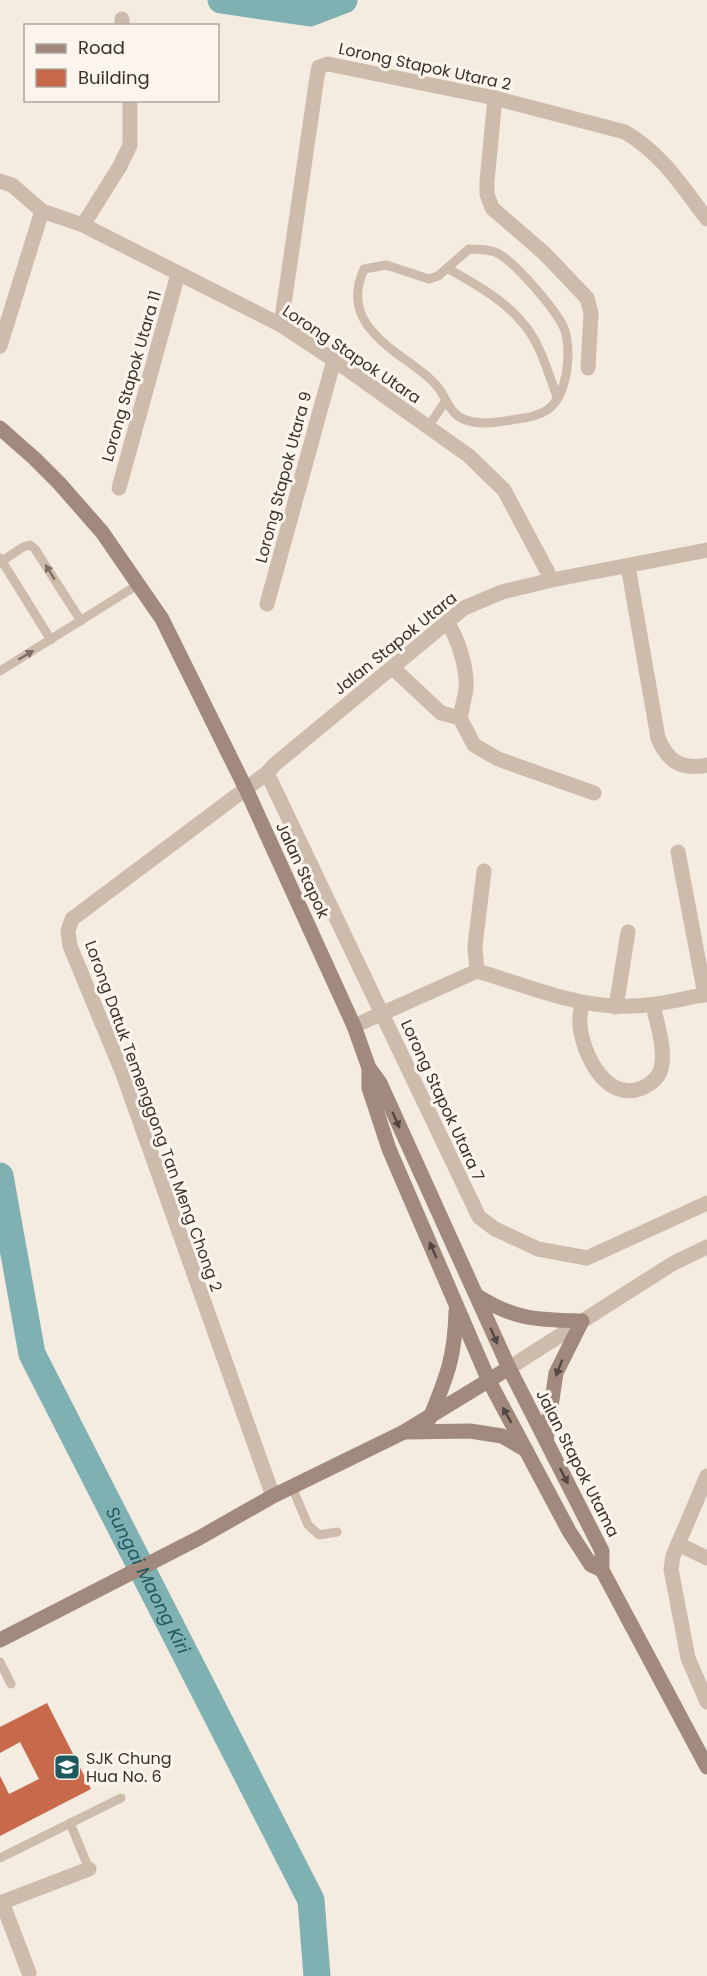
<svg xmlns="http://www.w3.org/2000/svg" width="707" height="1976" font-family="Poppins,sans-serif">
  <rect width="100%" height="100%" fill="#f4ebe1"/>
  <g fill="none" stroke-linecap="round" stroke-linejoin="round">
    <g stroke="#7fb0b2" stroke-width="27">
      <polyline points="221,0 310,13 344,0"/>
      <path id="s1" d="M0 1176 32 1354 311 1900 317 1976"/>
    </g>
  </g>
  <polygon fill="#c8694b" points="47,1703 91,1789 0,1836 0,1776 9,1794 39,1779 20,1742 0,1753 0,1727"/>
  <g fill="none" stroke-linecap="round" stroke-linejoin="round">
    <g stroke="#cdbbac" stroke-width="9">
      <path d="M469 249C477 249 487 249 495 252 513 259 554 308 563 326 573 346 568 397 547 410 538 416 527 418 517 419 500 422 480 426 463 419 453 415 448 404 443 395 435 379 411 364 396 353 366 330 347 307 364 269L386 265 429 279 438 276Z"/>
      <path d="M447 268C473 283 502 298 522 322 540 342 548 372 557 397"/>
      <polyline points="428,427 445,402"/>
      <polyline points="0,558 51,640"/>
      <polyline points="2,561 23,547 30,545 35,549 81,621"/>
      <polyline points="0,671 139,584"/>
      <polyline points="292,1487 308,1525 319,1535 337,1532"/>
      <polyline points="0,1662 11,1684"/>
      <polyline points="70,1823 89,1869"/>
      <polyline points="0,1858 121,1798"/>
    </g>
    <g stroke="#cdbbac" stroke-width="15">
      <polyline points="122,19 122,26"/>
      <polyline points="495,98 487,181 487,194 492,208 544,253 587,298 591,313 588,368"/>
      <polyline points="0,181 12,185 42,211 83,225 281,325 334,360 469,456 504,490 552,580"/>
      <polyline points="83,225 120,166 130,145 130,100"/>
      <path d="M281 325 317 77 319 67 328 64 495 98 625 132C662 154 681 185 707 219"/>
      <polyline points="0,346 42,211"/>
      <polyline points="119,488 178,274"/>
      <path d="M628 566 658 738C668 762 681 770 707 765"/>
      <polyline points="267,604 334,360"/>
      <path d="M447 622C458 638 468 670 466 690 464 699 462 709 460 718"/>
      <polyline points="393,668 441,713 460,718 474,745 498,759 594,793"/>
      <polyline points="267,773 479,1217 495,1229 538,1249 587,1258 707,1203"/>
      <polyline points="678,852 705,995"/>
      <polyline points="477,971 475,946 484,871"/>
      <path d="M582 1003C581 1010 579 1018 580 1026 583 1054 606 1103 642 1088 651 1084 658 1079 661 1069 666 1050 657 1024 653 1005"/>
      <polyline points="616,1007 628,932"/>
      <path d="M354 1026 477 971C522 984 568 1004 615 1006 647 1008 677 1000 707 994"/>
      <polyline points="509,1368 672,1264 707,1247"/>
      <polyline points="707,1476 673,1556 671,1569 688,1658 707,1702"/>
      <polyline points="273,1496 123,1074 70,946 68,931 72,919 267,773 274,765 464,608 502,592 552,580 707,550"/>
      <polyline points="678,1544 707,1558"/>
      <polyline points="2,1902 29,1973"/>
      <polyline points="0,1903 89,1869"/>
    </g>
    <g stroke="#a18a7d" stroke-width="15">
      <polyline points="0,428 34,458 59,483 102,532 162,619 246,789 354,1026 369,1068 380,1083 509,1368 602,1551 602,1570 707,1767"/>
      <polyline points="369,1068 369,1088 389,1149 489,1381 569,1531 591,1565 602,1570"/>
      <path d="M476 1295C514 1320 538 1320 582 1321L556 1373 546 1440"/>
      <path d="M430 1418C447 1376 455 1357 456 1311"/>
      <polyline points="407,1432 470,1431 502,1436 526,1450"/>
      <polyline points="0,1640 199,1538 273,1496 404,1432 509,1368"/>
    </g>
  </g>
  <defs><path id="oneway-solid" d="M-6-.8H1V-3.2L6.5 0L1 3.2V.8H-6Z" transform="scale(1.5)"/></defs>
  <g fill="#7d6f65">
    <use href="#oneway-solid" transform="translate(50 572) rotate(-122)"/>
    <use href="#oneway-solid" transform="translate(26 655) rotate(-31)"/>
  </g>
  <g fill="#544640">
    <use href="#oneway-solid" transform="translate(396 1120) rotate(66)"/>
    <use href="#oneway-solid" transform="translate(433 1250) rotate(-114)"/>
    <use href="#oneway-solid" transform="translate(494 1336) rotate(66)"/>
    <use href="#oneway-solid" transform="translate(559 1368) rotate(111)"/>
    <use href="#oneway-solid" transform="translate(507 1415) rotate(-119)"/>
    <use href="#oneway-solid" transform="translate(564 1476) rotate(63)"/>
  </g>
  <defs>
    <symbol id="school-square" viewBox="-11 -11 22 22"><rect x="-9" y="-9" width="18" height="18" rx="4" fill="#1f5a5e" stroke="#fbf5ee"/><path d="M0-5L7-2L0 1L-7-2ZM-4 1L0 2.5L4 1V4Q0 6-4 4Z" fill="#fff"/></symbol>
  </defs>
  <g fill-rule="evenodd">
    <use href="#school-square" x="52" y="1752" width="30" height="30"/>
  </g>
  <g text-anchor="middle" stroke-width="6" stroke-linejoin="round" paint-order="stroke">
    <g font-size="16" fill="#3b302b" stroke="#fbf5ee">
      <text transform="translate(425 66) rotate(12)" y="6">Lorong Stapok Utara 2</text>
      <text transform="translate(352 354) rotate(34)" y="6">Lorong Stapok Utara</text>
      <text transform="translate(131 376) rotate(-74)" y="6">Lorong Stapok Utara 11</text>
      <text transform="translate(283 477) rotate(-75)" y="6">Lorong Stapok Utara 9</text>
      <text transform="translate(395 643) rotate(-39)" y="6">Jalan Stapok Utara</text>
      <text transform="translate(303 870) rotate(65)" y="6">Jalan Stapok</text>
      <text transform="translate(443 1100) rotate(65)" y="6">Lorong Stapok Utara 7</text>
      <text transform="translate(154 1116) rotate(70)" y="6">Lorong Datuk Temenggong Tan Meng Chong 2</text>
      <text transform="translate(578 1463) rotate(63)" y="6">Jalan Stapok Utama</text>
    </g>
    <g font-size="16" fill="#3b302b" stroke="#fbf5ee" text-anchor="start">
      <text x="86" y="1764">SJK Chung<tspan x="86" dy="18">Hua No. 6</tspan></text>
    </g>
    <g font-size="18" font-style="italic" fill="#1f5a5e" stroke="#fbf5ee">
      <text dy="6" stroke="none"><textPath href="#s1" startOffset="435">Sungai Maong Kiri</textPath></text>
    </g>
  </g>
  <rect x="24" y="24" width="195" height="78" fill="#fbf5ee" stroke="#aea6a0" stroke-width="1.5"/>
  <rect x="36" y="44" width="30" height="9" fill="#a18a7d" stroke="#aea6a0" stroke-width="1.5"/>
  <text x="78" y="54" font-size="18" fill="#3b302b">Road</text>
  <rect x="36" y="69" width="30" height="18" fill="#c8694b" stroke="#aea6a0" stroke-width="1.5"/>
  <text x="78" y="84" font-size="18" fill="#3b302b">Building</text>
</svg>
